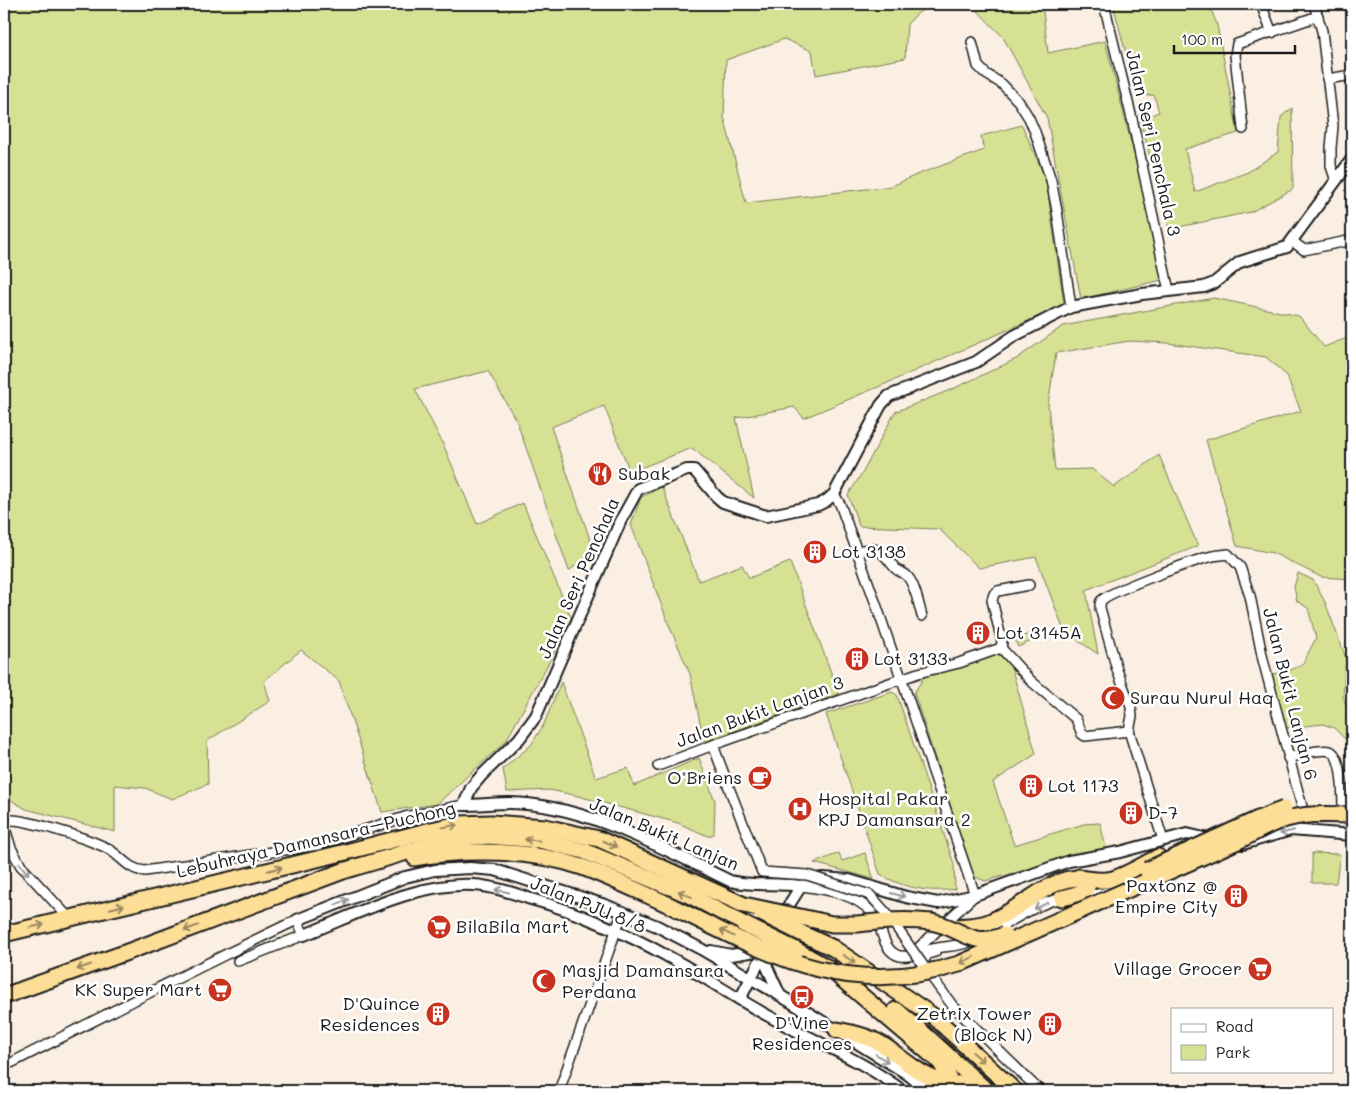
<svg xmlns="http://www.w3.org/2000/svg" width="1356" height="1095" font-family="Mali,sans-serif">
  <rect width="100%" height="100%" fill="#faefe2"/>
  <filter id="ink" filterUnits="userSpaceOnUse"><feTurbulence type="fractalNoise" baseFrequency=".02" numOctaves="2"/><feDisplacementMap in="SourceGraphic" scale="10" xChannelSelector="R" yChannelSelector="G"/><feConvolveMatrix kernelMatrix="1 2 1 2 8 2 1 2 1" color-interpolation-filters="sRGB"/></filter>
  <g filter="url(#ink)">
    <g fill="#d6e194" stroke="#797e58">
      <polygon points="4,4 934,4 918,13 907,24 905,58 816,75 812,51 784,39 726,60 724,117 746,203 892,186 916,175 984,150 981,136 1022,125 1046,180 1064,305 883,385 804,418 794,407 736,418 754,498 692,448 630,472 604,406 551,427 594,551 569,571 517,422 488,371 415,389 443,444 477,524 523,503 572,620 506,741 437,804 382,812 339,681 301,650 264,681 270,701 207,741 208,784 172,799 145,788 115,785 115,832 26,809 4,796"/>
      <polygon points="971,4 1042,4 1048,53 1105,41 1166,279 1081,299 1047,118 1003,37"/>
      <polygon points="1113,4 1209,4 1217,25 1238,133 1185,149 1195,192 1248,172 1278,152 1281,117 1292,108 1293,189 1251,212 1169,229 1140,119 1159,112 1154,95 1137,96"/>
      <polygon points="1214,298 1299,316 1324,347 1352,336 1352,579 1321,577 1273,553 1237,546 1206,440 1301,411 1286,375 1266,357 1168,343 1129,341 1056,353 1048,405 1055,470 1092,469 1114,487 1159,455 1198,546 1086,590 1098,654 1064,631 1036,557 979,568 939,529 859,526 848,495 863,472 895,412 955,388 1016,359 1063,326"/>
      <polygon points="662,487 699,581 742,565 749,578 790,562 839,694 704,742 690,674 669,625 631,525 641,497"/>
      <polygon points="1298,573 1313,580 1325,602 1346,658 1343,696 1347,708 1352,711 1352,746 1334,728 1323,724 1286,728 1272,674 1286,672 1302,665 1316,638 1308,608 1297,601 1294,587"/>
      <polygon points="1033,632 1036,639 1018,647 1015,640"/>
      <polygon points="997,653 1011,666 1036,754 993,782 1014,845 1084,824 1100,823 1106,848 985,881 973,876 914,693 924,677"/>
      <polygon points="561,682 596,778 628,768 634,786 699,758 715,801 714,834 708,836 678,823 578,796 550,790 507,792 503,769 531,745 544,724"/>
      <path d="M892 692 897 695 954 864 955 889C929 893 903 888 880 874L826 714Z"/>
      <polygon points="839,853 842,861 865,853 874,879 814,863"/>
      <polygon points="1312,853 1340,854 1336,883 1312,883"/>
    </g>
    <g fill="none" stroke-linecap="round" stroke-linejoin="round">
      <defs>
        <g id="minor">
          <polyline points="1104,4 1133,123 1169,291"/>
          <polyline points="1261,4 1272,33"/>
          <polyline points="1314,4 1322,31 1333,126 1331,148 1331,166 1336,181"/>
          <polyline points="972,42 978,66 986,74 1002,84 1019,102 1029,118 1035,132 1051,180 1057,211 1071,307"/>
          <polyline points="1327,79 1352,75"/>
          <polyline points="1243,129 1235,55 1237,44 1318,16"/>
          <polyline points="1292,241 1304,250 1352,240"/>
          <polyline points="834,494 840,504 877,607 975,895 912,954"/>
          <path d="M856 551C881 546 880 550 895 568 898 572 904 572 907 576 915 584 919 606 922 616"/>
          <polyline points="1001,648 1031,681 1076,719 1082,734 1085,736 1129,731"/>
          <polyline points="1001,648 1002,642 992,600 994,594 998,591 1029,585"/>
          <polyline points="713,745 731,793"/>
          <path d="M1288 758C1298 755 1321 748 1330 751 1344 756 1343 805 1343 818"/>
          <polyline points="658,766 713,745 918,673 959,663 1001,648"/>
          <path d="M4 820C25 818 85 838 105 847 120 854 127 870 145 871L318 845 405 817 464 805"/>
          <polyline points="4,825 11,848 21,866 70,919"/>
          <path d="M1163 840 1129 731 1132 716 1131 707 1117 670 1100 608C1100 606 1100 603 1101 601 1107 592 1198 559 1213 556 1217 555 1223 555 1228 554L1240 567 1250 596 1263 660 1305 818"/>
          <path d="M801 886C828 889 855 894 874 914"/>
          <path d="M880 928C883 937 886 949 895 954 904 960 919 953 928 950 941 946 957 947 969 942 997 932 1024 910 1051 901 1070 895 1089 897 1108 892"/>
          <polyline points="935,952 928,954 924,960 925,968 952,1005 1040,1091"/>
          <path d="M4 1065 13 1062C108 1014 201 965 297 920L304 935 238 961"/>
          <polyline points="559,1091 623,911"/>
        </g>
        <g id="tertiary">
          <polyline points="1243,844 1291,830 1352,835"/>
          <path d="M801 886C778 882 753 887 730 881 663 849 586 804 510 803 495 803 479 805 464 805L471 788 481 776 519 739 536 716 621 520 638 489 687 470H694L717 497 723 502 766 516 818 505 826 501 834 494 881 405 889 396 976 362 1014 336 1071 307 1142 294 1204 287 1214 283 1240 262 1287 247 1352 159"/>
          <polyline points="787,908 801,886 811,880 823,878 849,880 906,897 938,903 975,895 1069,861 1120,852 1187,834 1213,840"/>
          <polyline points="297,920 405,877 435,870 470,868 495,870 605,905 657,926 701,949 781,996 906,1073 929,1091"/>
          <path d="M304 935C355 915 416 882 473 885 492 886 513 893 531 899 575 911 628 934 667 956 705 976 740 1002 778 1021 820 1044 865 1062 903 1091"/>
          <polyline points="766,950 767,967 779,993"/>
          <polyline points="711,951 731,955 763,950"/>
          <polyline points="740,999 767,947"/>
        </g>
        <g id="motorway">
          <path d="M415 858C467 848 532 850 582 867 609 877 636 890 663 902"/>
          <path d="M1062 898C1072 896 1102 889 1079 877"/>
          <polyline points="819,921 832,924 858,924"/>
          <path d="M951 927C963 926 977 927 989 922 1014 912 1035 892 1059 882 1081 873 1093 884 1113 879 1127 875 1145 864 1158 857"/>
          <polyline points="4,934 338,854 431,830 459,824 491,823 545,827 599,839 744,905"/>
          <polyline points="807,936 833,948 933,1016 1015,1091"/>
          <polyline points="796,950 830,969"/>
          <path d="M830 969 940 1062 948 1075 944 1080C927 1083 897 1053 881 1044 868 1036 852 1033 837 1030"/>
          <polyline points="4,996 130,951 343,871 434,844 462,838 488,836 539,840 584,851 689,895 743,924"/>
          <polyline points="896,1010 923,1033 987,1091"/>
          <path d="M951 1091V1087C959 1080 965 1086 971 1091"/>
        </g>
      </defs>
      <use href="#minor" stroke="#1c1c1c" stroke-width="12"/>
      <use href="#tertiary" stroke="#1c1c1c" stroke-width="14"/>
      <use href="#motorway" stroke="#1c1c1c" stroke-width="19"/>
      <use href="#minor" stroke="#fff" stroke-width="9"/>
      <use href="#tertiary" stroke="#fff" stroke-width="10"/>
      <use href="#motorway" stroke="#fdde96" stroke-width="15"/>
      <defs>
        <polyline id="minor-bridge" points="731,793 762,872 807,875 870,895 887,914 925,968"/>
        <g id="motorway-bridge">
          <polyline points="1147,870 1258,819 1284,809"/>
          <path d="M663 902C763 951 843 1001 959 964L1238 841C1251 835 1265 826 1280 821 1303 813 1327 814 1352 815"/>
          <polyline points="744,905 819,921"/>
          <polyline points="761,913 807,936"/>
          <polyline points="743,924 796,950"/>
          <path d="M858 924C884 921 905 919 931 922 962 927 970 949 1004 935"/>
        </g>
      </defs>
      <use href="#minor-bridge" stroke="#1c1c1c" stroke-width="12" stroke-linecap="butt"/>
      <use href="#motorway-bridge" stroke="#1c1c1c" stroke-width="19" stroke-linecap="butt"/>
      <use href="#minor-bridge" stroke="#fff" stroke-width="9"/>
      <use href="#motorway-bridge" stroke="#fdde96" stroke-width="15"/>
    </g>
    <defs><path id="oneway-shaft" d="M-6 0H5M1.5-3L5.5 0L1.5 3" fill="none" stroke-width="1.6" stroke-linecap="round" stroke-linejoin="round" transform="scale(1.25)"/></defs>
    <g stroke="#98875f">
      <use href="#oneway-shaft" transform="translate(450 826) rotate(-11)"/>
      <use href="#oneway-shaft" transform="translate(532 840) rotate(-174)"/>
      <use href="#oneway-shaft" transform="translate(610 844) rotate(24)"/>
      <use href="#oneway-shaft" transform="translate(275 869) rotate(-13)"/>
      <use href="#oneway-shaft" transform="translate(685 894) rotate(-156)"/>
      <use href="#oneway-shaft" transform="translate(117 907) rotate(-14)"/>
      <use href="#oneway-shaft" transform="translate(37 926) rotate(-12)"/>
      <use href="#oneway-shaft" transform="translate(191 928) rotate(159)"/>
      <use href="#oneway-shaft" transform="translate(727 933) rotate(-154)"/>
      <use href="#oneway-shaft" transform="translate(849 959) rotate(34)"/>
      <use href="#oneway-shaft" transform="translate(967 960) rotate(156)"/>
      <use href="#oneway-shaft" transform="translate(84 967) rotate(161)"/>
      <use href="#oneway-shaft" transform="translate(978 1057) rotate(42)"/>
    </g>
    <g stroke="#999">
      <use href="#oneway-shaft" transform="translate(1287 832) rotate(167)"/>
      <use href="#oneway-shaft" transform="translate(24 869) rotate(50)"/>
      <use href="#oneway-shaft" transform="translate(502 891) rotate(-168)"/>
      <use href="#oneway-shaft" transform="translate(898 895) rotate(16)"/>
      <use href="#oneway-shaft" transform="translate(342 902) rotate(-22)"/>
      <use href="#oneway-shaft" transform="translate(1041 906) rotate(153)"/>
      <use href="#oneway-shaft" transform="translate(882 1058) rotate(32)"/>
    </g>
  </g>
  <defs>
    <symbol id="restaurant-disc" viewBox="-11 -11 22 22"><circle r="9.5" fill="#c8321e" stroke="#fff"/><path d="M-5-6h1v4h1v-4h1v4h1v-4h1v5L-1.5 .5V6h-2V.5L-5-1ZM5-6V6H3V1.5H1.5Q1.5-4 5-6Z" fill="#fff"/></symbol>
    <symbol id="building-disc" viewBox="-11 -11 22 22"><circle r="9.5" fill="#c8321e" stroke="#fff"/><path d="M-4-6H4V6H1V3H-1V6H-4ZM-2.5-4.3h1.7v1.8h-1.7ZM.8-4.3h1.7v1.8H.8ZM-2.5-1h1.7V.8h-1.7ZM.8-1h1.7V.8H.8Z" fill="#fff"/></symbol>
    <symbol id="mosque-disc" viewBox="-11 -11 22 22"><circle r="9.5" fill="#c8321e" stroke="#fff"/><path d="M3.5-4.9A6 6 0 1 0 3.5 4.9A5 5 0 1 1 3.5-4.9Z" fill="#fff"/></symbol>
    <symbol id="cafe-disc" viewBox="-11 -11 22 22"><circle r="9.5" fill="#c8321e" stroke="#fff"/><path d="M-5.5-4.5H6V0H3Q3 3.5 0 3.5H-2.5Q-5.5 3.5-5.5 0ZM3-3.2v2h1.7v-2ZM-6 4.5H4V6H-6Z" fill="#fff"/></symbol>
    <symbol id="hospital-disc" viewBox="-11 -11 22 22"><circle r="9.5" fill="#c8321e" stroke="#fff"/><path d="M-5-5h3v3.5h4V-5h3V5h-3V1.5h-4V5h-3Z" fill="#fff"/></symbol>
    <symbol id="supermarket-disc" viewBox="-11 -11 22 22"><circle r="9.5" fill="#c8321e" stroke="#fff"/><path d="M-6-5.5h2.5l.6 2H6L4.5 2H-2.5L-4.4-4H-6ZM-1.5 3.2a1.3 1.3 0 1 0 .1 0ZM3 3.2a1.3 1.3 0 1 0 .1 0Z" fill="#fff"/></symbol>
    <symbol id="bus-disc" viewBox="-11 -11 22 22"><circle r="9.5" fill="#c8321e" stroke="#fff"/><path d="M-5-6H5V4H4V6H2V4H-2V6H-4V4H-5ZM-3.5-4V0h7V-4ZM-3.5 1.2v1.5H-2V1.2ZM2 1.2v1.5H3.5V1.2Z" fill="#fff"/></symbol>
  </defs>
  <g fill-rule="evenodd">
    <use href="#restaurant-disc" x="586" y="460" width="28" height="28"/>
    <use href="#building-disc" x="801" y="538" width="28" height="28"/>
    <use href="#building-disc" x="964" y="619" width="28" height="28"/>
    <use href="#building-disc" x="843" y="645" width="28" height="28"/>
    <use href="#mosque-disc" x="1099" y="684" width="28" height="28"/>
    <use href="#cafe-disc" x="746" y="764" width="28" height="28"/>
    <use href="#building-disc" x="1017" y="772" width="28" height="28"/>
    <use href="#hospital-disc" x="786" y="795" width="28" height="28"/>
    <use href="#building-disc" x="1117" y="799" width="28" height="28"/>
    <use href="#building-disc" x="1222" y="882" width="28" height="28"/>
    <use href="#supermarket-disc" x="425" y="913" width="28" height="28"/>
    <use href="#supermarket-disc" x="1246" y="955" width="28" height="28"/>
    <use href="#mosque-disc" x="530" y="967" width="28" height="28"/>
    <use href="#supermarket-disc" x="206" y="976" width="28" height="28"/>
    <use href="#bus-disc" x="788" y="983" width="28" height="28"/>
    <use href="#building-disc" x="424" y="1000" width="28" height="28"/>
    <use href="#building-disc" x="1036" y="1010" width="28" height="28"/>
  </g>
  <g text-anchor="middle" stroke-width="5" stroke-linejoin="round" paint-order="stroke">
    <g font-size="18" fill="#1c1c1c" stroke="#fff">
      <text transform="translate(1153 143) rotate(77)" y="6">Jalan Seri Penchala 3</text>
      <text transform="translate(579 578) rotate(-66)" y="6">Jalan Seri Penchala</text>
      <text transform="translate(1290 694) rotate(76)" y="6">Jalan Bukit Lanjan 6</text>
      <text transform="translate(760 712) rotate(-20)" y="6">Jalan Bukit Lanjan 3</text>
      <text transform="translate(664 834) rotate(23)" y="6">Jalan Bukit Lanjan</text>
      <text transform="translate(316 840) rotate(-13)" y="6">Lebuhraya Damansara–Puchong</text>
      <text transform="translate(588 905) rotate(22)" y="6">Jalan PJU 8/8</text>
    </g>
    <g font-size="18" fill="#1c1c1c" stroke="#fff" text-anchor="start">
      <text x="618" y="480">Subak</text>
      <text x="832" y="558">Lot 3138</text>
      <text x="996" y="639">Lot 3145A</text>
      <text x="874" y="665">Lot 3133</text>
      <text x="1130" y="704">Surau Nurul Haq</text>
      <text x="742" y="784" text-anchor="end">O’Briens</text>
      <text x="1048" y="792">Lot 1173</text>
      <text x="818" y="805">Hospital Pakar<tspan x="818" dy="21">KPJ Damansara 2</tspan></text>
      <text x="1148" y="819">D-7</text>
      <text x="1218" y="892" text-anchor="end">Paxtonz @<tspan x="1218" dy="21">Empire City</tspan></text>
      <text x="456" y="933">BilaBila Mart</text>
      <text x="1242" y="975" text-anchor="end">Village Grocer</text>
      <text x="562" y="977">Masjid Damansara<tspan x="562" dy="21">Perdana</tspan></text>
      <text x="202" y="996" text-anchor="end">KK Super Mart</text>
      <text x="420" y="1010" text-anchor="end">D'Quince<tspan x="420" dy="21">Residences</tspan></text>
      <text x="1032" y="1020" text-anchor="end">Zetrix Tower<tspan x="1032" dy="21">(Block N)</tspan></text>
      <text x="802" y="1029" text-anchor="middle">D'Vine<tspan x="802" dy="21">Residences</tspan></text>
    </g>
  </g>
  <rect width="1356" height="1095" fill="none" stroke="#fff" stroke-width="20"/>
  <rect x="10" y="10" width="1336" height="1075" fill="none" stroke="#1c1c1c" stroke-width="2" filter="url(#ink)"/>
  <rect x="1171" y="1008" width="162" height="65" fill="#ffffff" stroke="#a4a4a4"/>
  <rect x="1181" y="1024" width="25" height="8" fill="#ffffff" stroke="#a4a4a4"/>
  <text x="1216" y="1032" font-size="15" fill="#1c1c1c">Road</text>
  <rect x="1181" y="1045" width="25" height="15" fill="#d6e194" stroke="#a4a4a4"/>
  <text x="1216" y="1058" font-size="15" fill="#1c1c1c">Park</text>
  <path d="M1174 45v8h121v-8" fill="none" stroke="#1c1c1c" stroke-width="2.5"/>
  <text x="1181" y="45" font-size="15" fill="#1c1c1c" stroke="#ffffff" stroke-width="4" paint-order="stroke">100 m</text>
</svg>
